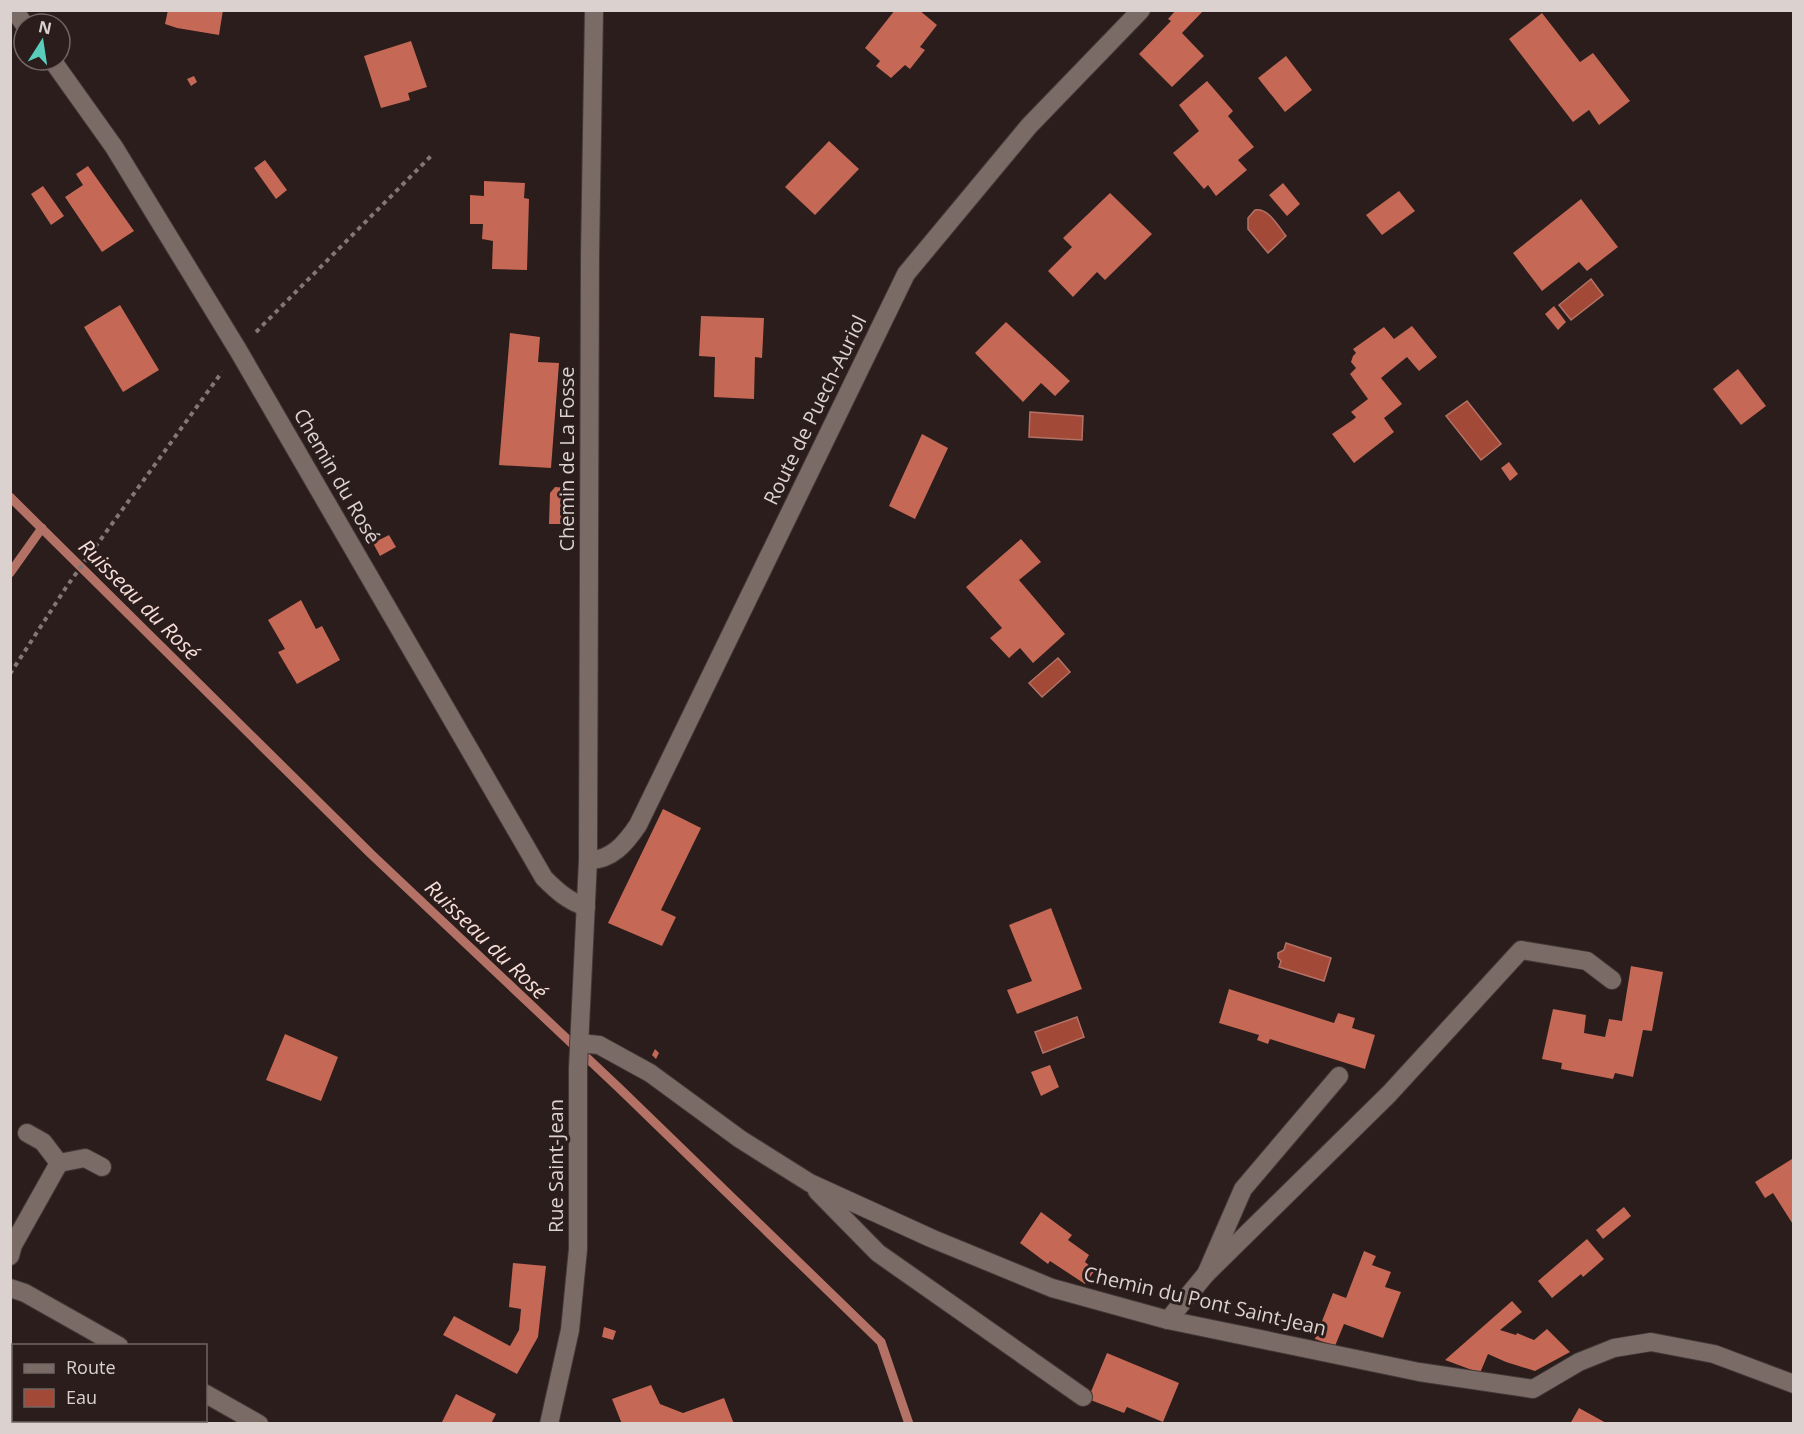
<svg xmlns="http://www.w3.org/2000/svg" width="1804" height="1434" font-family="'Open Sans',sans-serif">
  <rect width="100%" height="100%" fill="#2a1d1b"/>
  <g fill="#a34938" stroke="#b47266" stroke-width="1.5">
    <path d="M1255 210C1269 208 1278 226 1286 236L1268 253 1248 229V218Z"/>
    <polygon points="1591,279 1603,295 1571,320 1559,305"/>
    <polygon points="1467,401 1501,444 1481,460 1446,416"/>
    <polygon points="1030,412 1083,416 1082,440 1029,437"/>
    <polygon points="1058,658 1070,672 1042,697 1029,683"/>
    <polygon points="1286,943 1331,958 1324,981 1279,967 1281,961 1278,958 1278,953 1284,950"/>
    <polygon points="1077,1017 1084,1037 1043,1053 1035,1032"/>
  </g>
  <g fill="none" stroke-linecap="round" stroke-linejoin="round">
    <g stroke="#b47266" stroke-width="9">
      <polyline points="10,497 371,854 619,1088 881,1342 909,1424"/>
      <polyline points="10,573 42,528"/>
    </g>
  </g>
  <g fill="#c56856">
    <polygon points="168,10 223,10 219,35 177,28 165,24"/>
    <polygon points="895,10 919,10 937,25 920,47 925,50 910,69 905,65 891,78 876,66 880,61 865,48"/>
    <polygon points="1176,10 1204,10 1182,33 1204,56 1172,87 1139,54 1171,21 1168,19"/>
    <polygon points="1542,13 1580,62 1593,53 1630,101 1599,125 1589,110 1573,122 1509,39"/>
    <polygon points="411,41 427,87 408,93 410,100 381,108 364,56"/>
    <polygon points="1286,56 1312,90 1285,112 1258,78"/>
    <polygon points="194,76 197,82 191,86 187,79"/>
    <polygon points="1207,81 1233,111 1228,116 1254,147 1238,160 1247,170 1216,196 1208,185 1204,189 1173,153 1199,131 1179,105"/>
    <polygon points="829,141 859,169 815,215 785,187"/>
    <polygon points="265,160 287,190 276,199 254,168"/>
    <polygon points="88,166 134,231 102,252 65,197 83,185 76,174"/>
    <polygon points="484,181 525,183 524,198 529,199 527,270 492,269 493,241 482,239 483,224 470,224 470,195 484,196"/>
    <polygon points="1283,183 1300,204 1287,216 1269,195"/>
    <polygon points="43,186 64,216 51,225 31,194"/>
    <polygon points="1399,191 1415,211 1382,235 1366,215"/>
    <polygon points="1110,193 1152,234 1105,280 1097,272 1073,297 1048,271 1072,247 1063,238"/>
    <polygon points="1581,199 1618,247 1587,271 1579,262 1542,291 1513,253"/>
    <polygon points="120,305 159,370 123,392 84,327"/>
    <polygon points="1554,306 1566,322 1558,330 1545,314"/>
    <polygon points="701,316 764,318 762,358 755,357 754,399 714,397 715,357 699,356"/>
    <polygon points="1006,322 1070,381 1055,396 1041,383 1023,402 975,353"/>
    <polygon points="1412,326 1437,357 1419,371 1407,357 1381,378 1402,404 1384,418 1394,432 1354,463 1332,434 1354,419 1356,417 1351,412 1368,399 1350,374 1356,368 1351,362 1353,356 1356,353 1353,349 1384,327 1394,339"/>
    <polygon points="510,333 540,337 538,362 559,363 551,468 499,465"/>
    <polygon points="1738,369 1766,406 1741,425 1713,389"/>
    <polygon points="922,434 948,448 915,519 889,506"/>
    <polygon points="1509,462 1518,474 1510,481 1501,468"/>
    <polygon points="555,487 568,488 567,524 549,524 550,493"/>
    <polygon points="389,535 396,547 380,556 373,543"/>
    <polygon points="1021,539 1041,562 1019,580 1065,634 1033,663 1020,648 1009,658 990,638 1002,628 966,587"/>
    <polygon points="301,600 316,629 322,626 340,660 297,684 278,652 285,649 268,620"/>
    <polygon points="663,809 701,828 661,910 676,917 662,946 608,923"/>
    <polygon points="1051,908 1082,989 1017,1014 1007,990 1032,981 1009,925"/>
    <polygon points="1631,966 1663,972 1652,1031 1643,1030 1633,1077 1615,1073 1613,1079 1561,1069 1562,1063 1542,1059 1553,1009 1586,1015 1584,1033 1605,1037 1609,1019 1622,1021"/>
    <polygon points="1229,989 1334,1023 1338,1013 1355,1018 1352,1028 1375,1035 1365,1069 1270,1039 1268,1044 1257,1040 1259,1035 1219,1023"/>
    <polygon points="285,1034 338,1057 321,1101 266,1080"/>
    <polygon points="655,1049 659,1053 656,1059 652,1055"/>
    <polygon points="1050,1065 1059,1087 1041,1096 1031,1072"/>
    <polygon points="1792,1159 1794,1161 1794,1226 1773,1193 1765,1198 1755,1182"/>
    <polygon points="1624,1207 1631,1216 1603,1239 1596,1230"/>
    <polygon points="1041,1212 1072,1235 1068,1240 1089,1255 1085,1262 1095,1270 1085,1284 1050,1261 1048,1264 1020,1243"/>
    <polygon points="1587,1239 1604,1259 1583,1277 1581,1274 1552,1298 1538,1281"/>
    <polygon points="1364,1251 1376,1256 1372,1265 1391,1272 1385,1287 1401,1292 1383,1338 1344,1324 1335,1346 1315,1339 1333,1293 1346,1298"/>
    <polygon points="513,1263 546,1266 538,1337 517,1374 443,1335 454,1316 510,1346 519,1330 521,1309 509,1307"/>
    <polygon points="1512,1301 1522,1312 1500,1330 1516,1335 1517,1333 1534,1340 1547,1329 1570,1352 1535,1371 1506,1362 1488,1354 1480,1373 1445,1360"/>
    <polygon points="604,1327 616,1331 613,1340 602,1337"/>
    <polygon points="1107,1353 1179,1383 1163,1422 1127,1407 1124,1413 1088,1399"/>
    <polygon points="651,1385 660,1404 683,1413 724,1398 734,1424 622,1424 612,1399"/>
    <polygon points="456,1394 496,1414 491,1424 441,1424"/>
    <polygon points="1579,1408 1608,1424 1570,1424"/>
  </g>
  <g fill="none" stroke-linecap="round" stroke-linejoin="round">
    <defs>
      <g id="minor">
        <polyline points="14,10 24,24"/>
        <path d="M52 60 114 147 238 350 544 878C557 891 568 901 586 907"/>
        <path d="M588 860C611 861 626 843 638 825L906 274 1029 126 1141 10"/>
        <polyline points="579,1043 599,1045 650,1073 740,1139 810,1183 933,1239 1052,1288 1168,1320 1419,1372 1533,1389 1579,1362 1614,1348 1651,1342 1714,1354 1794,1384"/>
        <polyline points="27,1133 43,1142 59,1163 85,1158 102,1167"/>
        <polyline points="817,1191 878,1253 1083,1397"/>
        <polyline points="10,1256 13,1245 59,1163"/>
        <polyline points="1206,1274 1389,1094 1521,950 1587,961 1612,980"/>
        <polyline points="10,1288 25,1293 119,1346"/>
        <polyline points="1168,1320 1206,1274 1243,1189 1339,1076"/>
        <polyline points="206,1394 259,1424"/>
        <polyline points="549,1424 570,1330 578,1249 578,1068 588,860 590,255 594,10"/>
      </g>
    </defs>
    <use href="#minor" stroke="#423836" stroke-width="20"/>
    <g stroke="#827775" stroke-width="4" stroke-dasharray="4.5 4.5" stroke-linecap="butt">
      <polyline points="256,332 433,154"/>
      <polyline points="10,674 67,586 222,372"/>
    </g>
    <use href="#minor" stroke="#7b6b67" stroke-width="18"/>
  </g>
  <g text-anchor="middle" stroke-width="6" stroke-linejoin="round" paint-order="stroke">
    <g font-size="20" fill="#dbd2d0" stroke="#2a1d1b">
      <text transform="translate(815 410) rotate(-64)" y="7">Route de Puech-Auriol</text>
      <text transform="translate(567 459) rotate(-90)" y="7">Chemin de La Fosse</text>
      <text transform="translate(337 476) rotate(60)" y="7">Chemin du Rosé</text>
      <text transform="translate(556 1166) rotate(-90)" y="7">Rue Saint-Jean</text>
      <text transform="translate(1205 1301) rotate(13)" y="7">Chemin du Pont Saint-Jean</text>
    </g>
    <g font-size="21" font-style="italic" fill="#f8ded8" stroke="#2a1d1b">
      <text transform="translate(139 600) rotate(45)" y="7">Ruisseau du Rosé</text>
      <text transform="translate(486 940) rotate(44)" y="7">Ruisseau du Rosé</text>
    </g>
  </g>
  <rect width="1804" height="1434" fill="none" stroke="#dbd2d0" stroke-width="24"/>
  <rect x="12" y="1344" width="195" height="78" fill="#2a1d1b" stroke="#716563" stroke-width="1.5"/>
  <rect x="24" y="1364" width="30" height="9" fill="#7b6b67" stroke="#716563" stroke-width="1.5"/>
  <text x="66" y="1374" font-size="18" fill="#dbd2d0">Route</text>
  <rect x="24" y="1389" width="30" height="18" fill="#a34938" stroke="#716563" stroke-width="1.5"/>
  <text x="66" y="1404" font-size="18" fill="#dbd2d0">Eau</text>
  <g transform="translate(42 42) rotate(12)"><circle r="28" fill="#2a1d1b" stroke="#716563" stroke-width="1.5"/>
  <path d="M0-4.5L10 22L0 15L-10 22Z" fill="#5acebd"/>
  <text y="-9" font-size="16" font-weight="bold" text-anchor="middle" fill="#dbd2d0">N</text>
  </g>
</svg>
